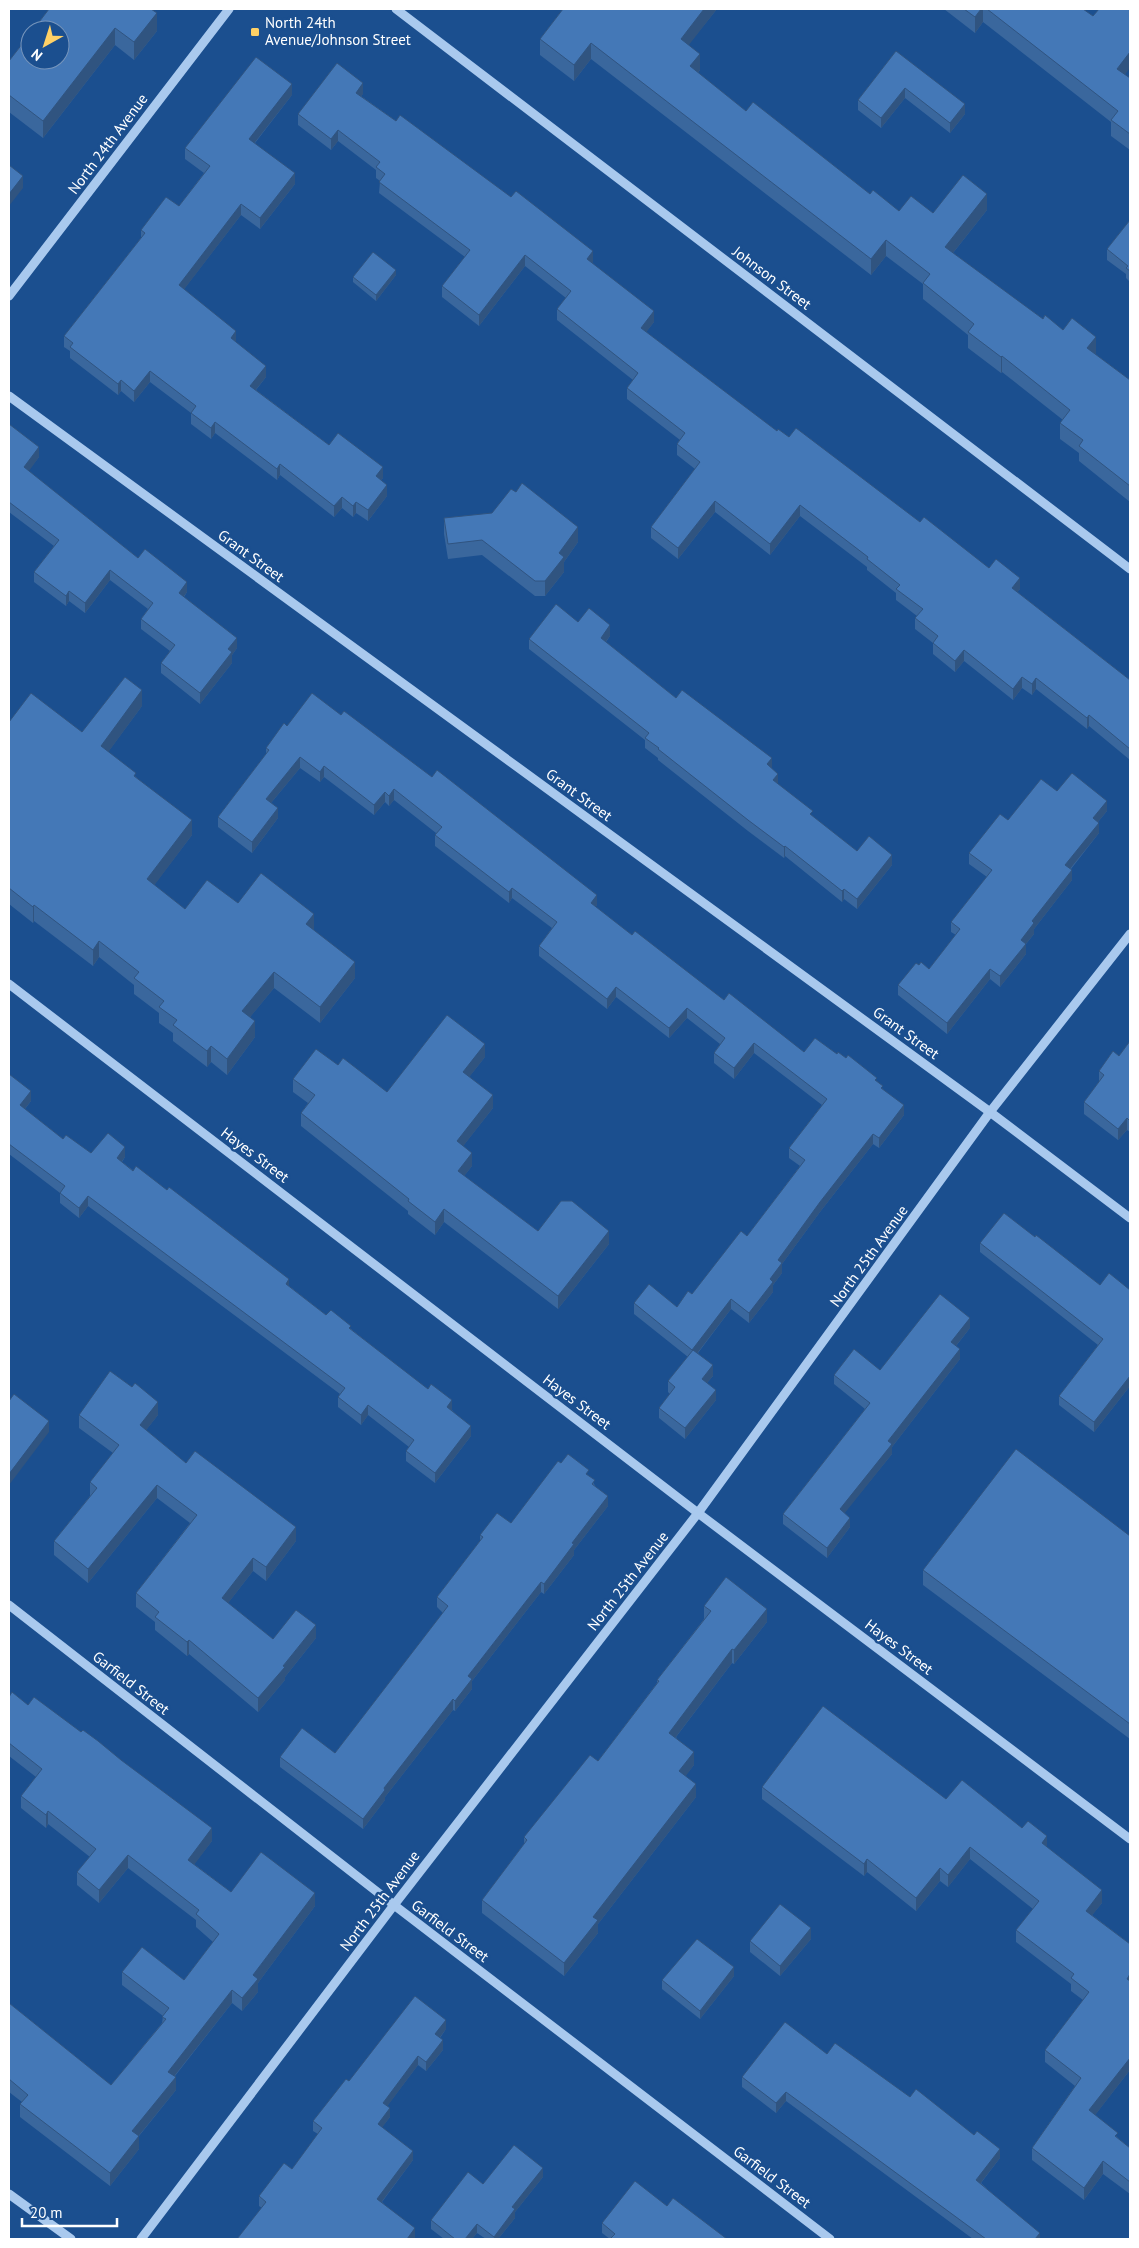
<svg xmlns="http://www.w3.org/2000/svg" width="1139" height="2248" font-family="'PT Sans',sans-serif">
  <rect width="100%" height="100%" fill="#1b4f8f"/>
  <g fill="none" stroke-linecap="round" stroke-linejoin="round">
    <g stroke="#a9c9ee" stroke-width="9">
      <polyline points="396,9 1130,569"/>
      <polyline points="9,296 229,9"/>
      <polyline points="9,396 990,1112 1130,1218"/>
      <polyline points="9,984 698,1513 1130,1839"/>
      <polyline points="9,1605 394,1905 830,2239"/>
      <polyline points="9,2194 71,2239"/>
      <polyline points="141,2239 394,1905 698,1513 990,1112 1130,934"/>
    </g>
  </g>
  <g fill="#3a679d">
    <polygon points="49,9 157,31 134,60 115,45 43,138 9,112 9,61"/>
    <polygon points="563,9 717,9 688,45 700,70 698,73 746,111 870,194 899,211 933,213 987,210 953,253 1043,319 1063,330 1096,353 1095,354 1130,380 1130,502 1079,461 1079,453 1060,439 1060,423 1063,420 1002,372 1001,373 968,348 968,335 923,299 923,284 886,256 871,275 591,59 574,81 540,55 540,39"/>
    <polygon points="944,9 1083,9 1125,75 1130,78 1130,150 1111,136 1111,122 983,22 975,33"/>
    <polygon points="896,51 965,114 950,133 905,98 881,128 858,110 858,100"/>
    <polygon points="363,94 361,96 593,262 592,263 654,322 646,332 777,431 789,437 920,522 1020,589 1017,592 1130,680 1130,760 1089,726 1087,729 1036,689 1032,695 1022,688 1013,700 964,661 955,672 933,654 933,643 915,629 915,618 917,616 896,600 896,593 867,570 867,567 800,516 770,555 715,512 678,559 651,538 651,527 695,469 677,455 677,444 680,440 627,399 627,388 633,380 557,320 557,309 566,298 525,266 479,326 442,297 442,286 465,257 379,193 380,181 376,178 376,170 338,141 331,150 298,125 298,114"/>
    <polygon points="292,95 255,143 295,184 260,229 241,215 184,289 236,342 266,377 256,390 329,445 383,478 381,480 387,496 368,521 356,513 353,517 342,508 334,517 280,475 277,480 215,433 211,439 191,424 191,413 150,382 134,402 121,391 118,395 70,358 70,351 64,347 64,336 141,238 141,230 179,206 204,173 185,159 185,148"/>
    <polygon points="1130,220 1130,282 1126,278 1126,274 1107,260 1107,249"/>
    <polygon points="396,275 376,301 353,282 353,277"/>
    <polygon points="9,424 39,457 28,471 138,558 187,592 184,597 237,648 232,655 232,663 200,704 161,673 161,663 170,651 141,629 141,619 148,609 110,580 85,613 69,601 66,606 34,582 34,572 54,546 9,512"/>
    <polygon points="444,518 578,542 564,562 564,572 545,596 535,596 482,555 448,559 444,534"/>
    <polygon points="578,622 610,636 606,642 676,698 771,768 778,784 813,817 857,851 892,865 857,909 844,899 842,902 785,856 784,858 748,831 658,760 658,758 645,748 645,740 529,649 529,639"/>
    <polygon points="142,706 108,752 136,777 192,835 154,885 185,909 238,903 314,930 355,978 320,1023 274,988 250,1017 255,1037 227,1075 211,1062 207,1067 173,1041 173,1033 159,1023 159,1013 134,994 134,985 99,957 93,966 34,921 33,923 9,904 9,722 82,732"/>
    <polygon points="341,715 597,905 595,907 632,935 724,1000 804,1052 837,1054 877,1082 904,1115 879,1148 873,1144 820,1212 782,1264 782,1273 773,1285 773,1292 749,1323 731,1309 698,1353 713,1376 707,1383 716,1400 685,1439 659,1418 659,1408 670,1394 668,1392 668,1381 688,1357 634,1314 634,1303 677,1307 692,1294 747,1236 800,1166 789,1158 789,1148 822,1105 754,1053 734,1079 714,1063 714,1053 720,1044 687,1018 669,1038 616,997 607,1009 539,956 539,946 552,928 512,898 509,903 435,846 435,835 436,833 394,800 389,806 385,802 374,815 324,777 320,782 300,768 271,803 278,818 252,853 218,827 218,817 266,754 266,748 287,726"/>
    <polygon points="1057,791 1107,811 1098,822 1099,833 1071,869 1072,880 1034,929 1034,934 1026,944 1026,954 1000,987 990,979 947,1034 898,995 898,985 919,965 929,969 956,935 951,932 951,922 987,877 969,864 969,853 1008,820"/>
    <polygon points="1130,1041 1130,1132 1127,1130 1118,1140 1084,1114 1084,1102 1099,1082 1099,1071 1119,1056"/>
    <polygon points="485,1057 469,1077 493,1108 463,1146 472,1166 464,1176 538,1231 609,1244 558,1309 444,1222 435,1235 408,1214 408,1211 301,1126 301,1113 308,1103 293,1092 293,1079 338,1065 387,1092"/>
    <polygon points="9,1074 31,1101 25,1109 63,1139 91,1153 125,1157 122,1162 289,1286 326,1315 351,1329 452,1410 471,1436 435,1483 406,1461 406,1451 409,1447 368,1415 361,1425 338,1407 338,1397 340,1394 88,1206 79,1218 60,1203 60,1193 9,1154"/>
    <polygon points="1035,1237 1100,1285 1130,1290 1130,1386 1094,1432 1059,1405 1059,1396 1098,1345 980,1252 980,1243"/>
    <polygon points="970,1328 956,1346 960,1359 892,1447 892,1454 844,1513 850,1527 827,1558 783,1524 783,1514 865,1409 834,1384 834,1375 880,1370"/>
    <polygon points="79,1415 158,1415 146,1430 186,1463 296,1541 266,1581 253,1571 228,1603 273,1639 316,1638 285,1677 285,1680 258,1712 189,1654 187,1656 155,1630 155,1622 136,1607 136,1593 190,1523 157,1498 88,1583 54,1555 54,1541 90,1496 90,1482 113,1453 79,1428"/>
    <polygon points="561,1463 589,1476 608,1506 574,1550 574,1555 544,1594 541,1592 472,1681 472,1689 455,1711 453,1710 385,1797 385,1800 363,1829 280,1767 280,1757 335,1753 443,1613 437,1607 437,1597 480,1541 480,1535 511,1523"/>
    <polygon points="1130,1536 1130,1739 923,1585 923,1570"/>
    <polygon points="704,1606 767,1622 734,1664 732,1663 676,1737 694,1765 685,1776 696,1797 598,1924 598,1933 564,1976 482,1913 482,1900 524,1844 524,1837 598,1761 657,1683 657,1680 704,1619"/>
    <polygon points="9,1697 212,1841 194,1864 231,1892 315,1906 258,1983 258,1992 242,2011 232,2003 175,2076 176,2090 139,2136 139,2149 110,2186 20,2117 20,2104 22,2102 9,2092 9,2003 111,2085 162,2023 163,2016 122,1985 122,1972 184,1980 213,1942 196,1927 196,1920 128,1868 99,1903 77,1885 77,1872 90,1857 48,1824 46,1828 21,1808 21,1796 36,1777 9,1756"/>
    <polygon points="762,1787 946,1799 1022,1828 1047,1847 1102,1903 1092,1915 1130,1944 1130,2070 1095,2115 1118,2138 1130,2148 1130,2194 1103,2174 1084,2200 1032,2160 1032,2148 1075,2086 1045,2062 1045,2050 1083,2000 1071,1991 1071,1984 1016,1942 1016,1930 1033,1909 970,1859 948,1887 940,1881 916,1911 867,1872 864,1876 762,1799"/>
    <polygon points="811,1939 780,1976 750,1952 750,1941"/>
    <polygon points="734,1976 700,2019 662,1989 662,1980"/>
    <polygon points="446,2029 440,2038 443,2050 426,2071 418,2065 387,2106 390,2117 382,2127 413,2160 382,2202 415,2238 414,2239 237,2239 262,2208 259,2206 259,2196 292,2169 318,2134 313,2131 313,2121 349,2081"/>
    <polygon points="827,2054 910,2097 1000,2158 981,2183 1040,2239 973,2239 786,2101 776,2113 742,2087 742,2077"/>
    <polygon points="543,2177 515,2212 515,2218 498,2239 486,2239 477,2233 472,2239 444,2239 431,2229 431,2220 483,2184"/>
    <polygon points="667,2206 727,2239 610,2239 602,2233 602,2223"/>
  </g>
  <g fill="#305480">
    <polygon points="704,9 717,9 681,55 681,39"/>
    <polygon points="981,9 983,9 983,22 975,33 975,17"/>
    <polygon points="157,13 157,31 134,60 134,42"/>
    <polygon points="115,28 115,45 43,138 43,121"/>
    <polygon points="591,43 591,59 574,81 574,65"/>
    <polygon points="1130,52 1130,68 1117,85 1117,69"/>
    <polygon points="700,54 700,70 690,82 690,66"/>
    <polygon points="363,83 363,94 356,103 356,93"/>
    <polygon points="292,84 292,95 249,150 249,139"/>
    <polygon points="905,88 905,98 881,128 881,118"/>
    <polygon points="965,104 965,114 950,133 950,123"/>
    <polygon points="338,130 338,141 331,150 331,139"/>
    <polygon points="295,173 295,184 260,229 260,218"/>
    <polygon points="23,176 23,188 9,206 9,194"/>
    <polygon points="987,194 987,210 945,263 945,247"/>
    <polygon points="241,204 241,215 179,296 179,285"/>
    <polygon points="886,240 886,256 871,275 871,259"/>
    <polygon points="593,251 593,262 587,270 587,259"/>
    <polygon points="525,255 525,266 479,326 479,315"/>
    <polygon points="396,270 396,275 376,301 376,295"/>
    <polygon points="654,311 654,322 641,339 641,328"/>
    <polygon points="236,331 236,342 231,338"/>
    <polygon points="1096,337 1096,353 1087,364 1087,348"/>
    <polygon points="1002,356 1002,372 1001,373 1001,357"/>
    <polygon points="266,366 266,377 250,397 250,386"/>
    <polygon points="150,371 150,382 134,402 134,391"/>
    <polygon points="121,380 121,391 118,395 118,384"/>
    <polygon points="215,422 215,433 211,439 211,428"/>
    <polygon points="39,447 39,457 24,478 24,467"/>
    <polygon points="280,464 280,475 277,480 277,469"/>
    <polygon points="383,467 383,478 376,487 376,476"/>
    <polygon points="387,485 387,496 368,521 368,510"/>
    <polygon points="342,497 342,508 334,517 334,506"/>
    <polygon points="715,501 715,512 678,559 678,548"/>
    <polygon points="356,502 356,513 353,517 353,506"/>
    <polygon points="800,505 800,516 770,555 770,544"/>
    <polygon points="578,527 578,542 564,562 564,572 545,596 545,581 559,553"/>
    <polygon points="110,570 110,580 85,613 85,603"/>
    <polygon points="1020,578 1020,589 1012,599 1012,588"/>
    <polygon points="187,582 187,592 179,603 179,593"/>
    <polygon points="69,591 69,601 66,606 66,596"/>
    <polygon points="610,625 610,636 601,648 601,638"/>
    <polygon points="237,638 237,648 232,655 232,663 200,704 200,693 228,649"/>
    <polygon points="964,650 964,661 955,672 955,661"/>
    <polygon points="1022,677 1022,688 1013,700 1013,689"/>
    <polygon points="1036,678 1036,689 1032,695 1032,684"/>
    <polygon points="142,690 142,706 101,762 101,746"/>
    <polygon points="1089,715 1089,726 1087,729 1087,718"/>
    <polygon points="300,757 300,768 266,809 266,799"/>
    <polygon points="772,758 772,768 767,775 767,764"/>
    <polygon points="324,766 324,777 320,782 320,772"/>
    <polygon points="778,774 778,784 773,780"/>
    <polygon points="394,789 394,800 389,806 389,796"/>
    <polygon points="385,792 385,802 374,815 374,805"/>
    <polygon points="1107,801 1107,811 1093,828 1093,818"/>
    <polygon points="278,808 278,818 252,853 252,842"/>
    <polygon points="192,820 192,835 147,895 147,879"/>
    <polygon points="1099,823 1099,833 1065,875 1065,865"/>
    <polygon points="785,846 785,856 784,858 784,847"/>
    <polygon points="892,855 892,865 857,909 857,899"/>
    <polygon points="1072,870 1072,880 1034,929 1034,934 1021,950 1021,940 1032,921"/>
    <polygon points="512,888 512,898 509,903 509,892"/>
    <polygon points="844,889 844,899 842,902 842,891"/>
    <polygon points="597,895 597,905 591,914 591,903"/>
    <polygon points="34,905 34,921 33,923 33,907"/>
    <polygon points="314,914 314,930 306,940 306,924"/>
    <polygon points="99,941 99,957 93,966 93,950"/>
    <polygon points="1026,944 1026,954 1000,987 1000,976"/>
    <polygon points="355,962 355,978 320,1023 320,1007"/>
    <polygon points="990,969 990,979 947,1034 947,1023"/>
    <polygon points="274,972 274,988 242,1027 242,1011"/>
    <polygon points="616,987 616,997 607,1009 607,999"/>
    <polygon points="687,1008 687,1018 669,1038 669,1028"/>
    <polygon points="255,1021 255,1037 227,1075 227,1059"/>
    <polygon points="754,1043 754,1053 734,1079 734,1068"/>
    <polygon points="485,1044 485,1057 463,1085 463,1072"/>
    <polygon points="211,1046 211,1062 207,1067 207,1051"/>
    <polygon points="31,1091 31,1101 20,1115 20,1105"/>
    <polygon points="493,1095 493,1108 457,1154 457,1141"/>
    <polygon points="904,1105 904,1115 879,1148 879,1138"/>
    <polygon points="1127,1118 1127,1130 1118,1140 1118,1129"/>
    <polygon points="873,1134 873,1144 820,1212 782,1264 782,1273 773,1285 773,1292 749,1323 749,1313 770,1279 778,1260 820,1202"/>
    <polygon points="125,1147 125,1157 117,1168 117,1158"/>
    <polygon points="472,1153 472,1166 458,1184 458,1171"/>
    <polygon points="88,1196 88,1206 79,1218 79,1208"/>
    <polygon points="444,1209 444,1222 435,1235 435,1222"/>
    <polygon points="609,1231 609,1244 558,1309 558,1296"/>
    <polygon points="289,1279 289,1289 286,1284"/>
    <polygon points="731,1299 731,1309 692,1360 692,1350"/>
    <polygon points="970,1318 970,1328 951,1352 951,1342"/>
    <polygon points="960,1349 960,1359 892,1447 892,1454 840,1519 840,1509 888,1441"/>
    <polygon points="713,1365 713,1376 702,1389 702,1379"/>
    <polygon points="1130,1376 1130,1386 1094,1432 1094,1422"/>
    <polygon points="716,1390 716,1400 685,1439 685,1428"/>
    <polygon points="452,1400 452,1410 447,1417 447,1407"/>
    <polygon points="158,1402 158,1415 140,1438 140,1425"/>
    <polygon points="368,1405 368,1415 361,1425 361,1415"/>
    <polygon points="49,1421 49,1432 9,1485 9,1474"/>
    <polygon points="471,1426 471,1436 435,1483 435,1473"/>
    <polygon points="157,1485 157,1498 88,1583 88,1569"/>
    <polygon points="608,1496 608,1506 574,1550 574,1555 544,1594 544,1584 572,1543"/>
    <polygon points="850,1518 850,1527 827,1558 827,1548"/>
    <polygon points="296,1527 296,1541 266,1581 266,1567"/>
    <polygon points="253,1558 253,1571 222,1611 222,1598"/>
    <polygon points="541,1582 541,1592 472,1681 472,1689 455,1711 455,1701 468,1676"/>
    <polygon points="767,1609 767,1622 734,1664 734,1650"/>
    <polygon points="316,1625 316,1638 285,1677 285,1680 258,1712 258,1698"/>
    <polygon points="189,1640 189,1654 187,1656 187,1642"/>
    <polygon points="732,1649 732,1663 669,1746 669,1733"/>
    <polygon points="453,1699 453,1710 385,1797 385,1800 363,1829 363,1819 384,1788"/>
    <polygon points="694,1752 694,1765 679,1785 679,1771"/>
    <polygon points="696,1784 696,1797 598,1924 598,1933 564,1976 564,1963 593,1917"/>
    <polygon points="48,1811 48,1824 46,1828 46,1815"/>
    <polygon points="212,1828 212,1841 188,1873 188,1860"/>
    <polygon points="1047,1836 1047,1848 1042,1843"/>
    <polygon points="970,1847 970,1859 948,1887 948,1875"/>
    <polygon points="128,1855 128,1868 99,1903 99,1890"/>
    <polygon points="867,1859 867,1872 864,1876 864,1864"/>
    <polygon points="940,1868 940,1881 916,1911 916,1898"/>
    <polygon points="1102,1890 1102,1903 1086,1923 1086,1911"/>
    <polygon points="315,1893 315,1906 258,1983 258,1992 242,2011 242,1998 253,1975"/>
    <polygon points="811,1928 811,1939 780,1976 780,1966"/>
    <polygon points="734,1967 734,1976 700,2019 700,2011"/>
    <polygon points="1130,1974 1130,1986 1127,1979"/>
    <polygon points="232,1990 232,2003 168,2084 168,2072"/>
    <polygon points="446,2020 446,2029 435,2044 435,2034"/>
    <polygon points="443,2040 443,2050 426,2071 426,2062"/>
    <polygon points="418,2056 418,2065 383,2112 383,2103"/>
    <polygon points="1130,2058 1130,2070 1089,2123 1089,2110"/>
    <polygon points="176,2077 176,2090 132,2144 132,2131"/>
    <polygon points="786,2092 786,2101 776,2113 776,2103"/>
    <polygon points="390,2108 390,2117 378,2133 378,2124"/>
    <polygon points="139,2136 139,2149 110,2186 110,2173"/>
    <polygon points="1000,2149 1000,2158 976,2189 976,2180"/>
    <polygon points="413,2151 413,2160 377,2208 377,2199"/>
    <polygon points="1103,2161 1103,2174 1084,2200 1084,2188"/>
    <polygon points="543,2168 543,2177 515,2212 515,2218 498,2239 494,2239 494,2237 512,2207"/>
    <polygon points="477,2224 477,2233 472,2239 465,2239"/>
    <polygon points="415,2228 415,2238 414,2239 407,2239"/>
    <polygon points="1040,2233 1040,2239 1035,2239"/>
  </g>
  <g fill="#4478b7" stroke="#305480">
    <polygon points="49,9 151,9 157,13 134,42 115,28 43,121 9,95 9,61 30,34 30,60 60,60 60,30 33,30"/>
    <polygon points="563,9 704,9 681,39 700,54 690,66 746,111 753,102 870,194 873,190 899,211 911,196 933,213 963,175 987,194 945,247 1043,319 1045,315 1063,330 1072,318 1096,337 1087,348 1130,380 1130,486 1079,446 1083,440 1060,423 1070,410 1002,356 1001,357 968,332 974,324 923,283 930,274 886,240 871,259 591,43 574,65 540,39"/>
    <polygon points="964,9 981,9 975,17"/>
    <polygon points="987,9 1083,9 1093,16 1099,9 1130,9 1130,52 1117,69 1130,78 1130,134 1111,120 1118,111"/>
    <polygon points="896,51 965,104 950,123 905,88 881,118 858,100"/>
    <polygon points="256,57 292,84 249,139 295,173 260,218 241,204 179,285 236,331 231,338 266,366 250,386 329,445 338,433 383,467 376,476 387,485 368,510 356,502 353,506 342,497 334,506 280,464 277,469 215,422 211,428 191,413 196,406 150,371 134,391 121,380 118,384 70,347 73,343 64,336 145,233 141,230 166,197 179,206 210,166 185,148"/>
    <polygon points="337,63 363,83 356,93 396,121 400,115 511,197 516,191 593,251 587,259 654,311 641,328 777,431 778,429 789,437 796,428 920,522 924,517 989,568 996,559 1020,578 1012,588 1130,680 1130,749 1089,715 1087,718 1036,678 1032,684 1022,677 1013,689 964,650 955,661 933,643 938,636 915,618 923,609 896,589 900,585 867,559 868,557 800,505 770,544 715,501 678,548 651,527 700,462 677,444 685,433 627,388 638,373 557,309 571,291 525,255 479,315 442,286 470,250 379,182 385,174 376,167 380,162 338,130 331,139 298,114"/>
    <polygon points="9,165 23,176 9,194"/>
    <polygon points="1130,220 1130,271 1126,268 1128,266 1107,249"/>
    <polygon points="373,252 396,270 376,295 353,277"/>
    <polygon points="9,424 39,447 24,467 138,558 145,549 187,582 179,593 237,638 228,649 232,652 200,693 161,663 175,645 141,619 153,603 110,570 85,603 69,591 66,596 34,572 59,540 9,502"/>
    <polygon points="522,483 578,527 559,553 564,557 545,581 535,581 482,540 448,544 444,518 492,513 511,489 516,492"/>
    <polygon points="556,604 578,622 589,608 610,625 601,638 676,698 682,690 772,758 767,764 778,774 773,780 813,811 810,814 857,851 869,836 892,855 857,899 844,889 842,891 785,846 784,847 748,820 658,749 659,748 645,738 649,733 529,639"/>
    <polygon points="125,677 142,690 101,746 136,773 134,776 192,820 147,879 185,909 207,880 238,903 261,873 314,914 306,924 355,962 320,1007 274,972 242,1011 255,1021 227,1059 211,1046 207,1051 173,1025 177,1020 159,1007 164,1001 134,978 139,972 99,941 93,950 34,905 33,907 9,888 9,722 31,693 82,732"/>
    <polygon points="312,693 341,715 344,711 432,777 437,770 597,895 591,903 632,935 635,931 724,1000 729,993 804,1052 815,1038 837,1054 838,1052 846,1058 848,1055 877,1078 875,1080 883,1086 881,1088 904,1105 879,1138 873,1134 820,1202 778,1260 782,1263 770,1279 773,1282 749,1313 731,1299 692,1350 634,1303 649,1284 677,1307 688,1291 692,1294 741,1231 747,1236 805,1160 789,1148 827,1099 754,1043 734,1068 714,1053 725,1038 687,1008 669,1028 616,987 607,999 539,946 557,922 512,888 509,892 435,835 442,827 394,789 389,796 385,792 374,805 324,766 320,772 300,757 266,799 278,808 252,842 218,817 269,750 266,748 284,723 287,726"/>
    <polygon points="1072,773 1107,801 1093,818 1099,823 1065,865 1072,870 1032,921 1034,923 1021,940 1026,944 1000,976 990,969 947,1023 898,985 916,963 919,965 921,962 929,969 960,929 951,922 992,870 969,853 1000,814 1008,820 1041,779 1057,791"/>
    <polygon points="447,1015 485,1044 463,1072 493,1095 457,1141 472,1153 458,1171 538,1231 561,1201 572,1201 609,1231 558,1296 444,1209 435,1222 408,1201 409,1199 301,1113 315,1095 293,1079 316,1049 338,1065 343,1058 387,1092"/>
    <polygon points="1130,1041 1130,1121 1127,1118 1118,1129 1084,1102 1104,1075 1099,1071 1113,1051 1119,1056"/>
    <polygon points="9,1074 31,1091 20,1105 63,1139 66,1135 91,1153 108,1133 125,1147 117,1158 133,1171 136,1166 167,1190 169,1187 289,1279 286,1284 326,1315 331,1310 351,1326 349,1328 428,1389 431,1384 452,1400 447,1407 471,1426 435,1473 406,1451 414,1440 368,1405 361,1415 338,1397 345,1388 88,1196 79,1208 60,1193 65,1186 9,1144"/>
    <polygon points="1004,1213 1035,1237 1036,1235 1100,1285 1109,1273 1130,1290 1130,1376 1094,1422 1059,1396 1103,1339 980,1243"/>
    <polygon points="940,1294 970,1318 951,1342 960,1349 888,1441 892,1444 840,1509 850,1518 827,1548 783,1514 870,1403 834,1375 854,1349 880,1370"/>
    <polygon points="693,1350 713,1365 702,1379 716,1390 685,1428 659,1408 675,1387 668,1381"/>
    <polygon points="110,1371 132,1387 135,1383 158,1402 140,1425 186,1463 195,1451 296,1527 266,1567 253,1558 222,1598 273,1639 296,1610 316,1625 283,1666 285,1667 258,1698 189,1640 187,1642 155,1617 159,1612 136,1593 197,1515 157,1485 88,1569 54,1541 97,1488 90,1482 119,1445 79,1415"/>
    <polygon points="14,1394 49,1421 9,1474 9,1401"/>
    <polygon points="1016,1449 1130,1536 1130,1724 923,1570"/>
    <polygon points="568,1454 589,1470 586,1474 595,1480 592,1484 608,1496 572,1543 574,1544 544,1584 541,1582 468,1676 472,1679 455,1701 453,1699 384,1788 385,1790 363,1819 280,1757 302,1728 335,1753 448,1606 437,1597 483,1537 480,1535 497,1513 511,1523 558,1461 561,1463"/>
    <polygon points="726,1577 767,1609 734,1650 732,1649 669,1733 694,1752 679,1771 696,1784 593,1917 598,1920 564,1963 482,1900 527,1840 524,1837 590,1755 598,1761 659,1681 657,1680 711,1611 704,1606"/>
    <polygon points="12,1692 28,1705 34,1697 81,1732 83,1730 98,1741 121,1760 212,1828 188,1860 231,1892 261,1852 315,1893 253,1975 258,1979 242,1998 232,1990 168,2072 176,2077 132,2131 139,2136 110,2173 20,2104 28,2095 9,2079 9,2003 111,2085 166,2019 162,2017 169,2008 122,1972 142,1947 184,1980 219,1934 196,1914 199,1910 128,1855 99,1890 77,1872 96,1849 48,1811 46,1815 21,1796 42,1769 9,1743 9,1697"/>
    <polygon points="823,1706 946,1799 962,1780 1022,1828 1028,1821 1047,1836 1042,1843 1102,1890 1086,1911 1130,1944 1130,1974 1127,1979 1130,1981 1130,2058 1089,2110 1118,2133 1115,2136 1130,2148 1130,2182 1103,2161 1084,2188 1032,2148 1081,2078 1045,2050 1089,1992 1071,1978 1074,1974 1016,1930 1039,1901 970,1847 948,1875 940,1868 916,1898 867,1859 864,1864 762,1787"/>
    <polygon points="780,1904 811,1928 780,1966 750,1941"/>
    <polygon points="697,1939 734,1967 700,2011 662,1980"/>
    <polygon points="415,1996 446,2020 435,2034 443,2040 426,2062 418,2056 383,2103 390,2108 378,2124 413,2151 377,2199 415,2228 407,2239 237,2239 266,2202 259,2196 284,2163 292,2169 322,2128 313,2121 346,2079 349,2081"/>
    <polygon points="785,2022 827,2054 835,2043 910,2097 916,2089 974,2135 977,2131 1000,2149 976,2180 1040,2233 1035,2239 986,2239 786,2092 776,2103 742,2077"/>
    <polygon points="514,2145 543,2168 512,2207 515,2209 494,2237 477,2224 465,2239 455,2239 431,2220 468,2172 483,2184"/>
    <polygon points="635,2181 667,2206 673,2198 727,2239 610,2239 615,2234 602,2223"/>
  </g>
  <rect fill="#ffd166" stroke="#1b4f8f" stroke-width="2" x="250" y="27" width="10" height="10" rx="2.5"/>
  <g text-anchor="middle" stroke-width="5" stroke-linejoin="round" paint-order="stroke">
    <g font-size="15" fill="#fff" stroke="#1b4f8f" text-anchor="start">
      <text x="265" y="28">North 24th<tspan x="265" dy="17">Avenue/Johnson Street</tspan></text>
    </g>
    <g font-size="15" fill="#fff" stroke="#1b4f8f">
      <text transform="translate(108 144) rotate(-53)" y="5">North 24th Avenue</text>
      <text transform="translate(772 278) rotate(37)" y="5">Johnson Street</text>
      <text transform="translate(251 556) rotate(36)" y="5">Grant Street</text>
      <text transform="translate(579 795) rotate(36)" y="5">Grant Street</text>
      <text transform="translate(906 1033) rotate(36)" y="5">Grant Street</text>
      <text transform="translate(255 1155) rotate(37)" y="5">Hayes Street</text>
      <text transform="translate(869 1256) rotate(-54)" y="5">North 25th Avenue</text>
      <text transform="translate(577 1402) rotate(37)" y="5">Hayes Street</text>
      <text transform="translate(628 1581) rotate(-52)" y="5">North 25th Avenue</text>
      <text transform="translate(899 1647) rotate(37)" y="5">Hayes Street</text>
      <text transform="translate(131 1683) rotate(38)" y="5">Garfield Street</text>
      <text transform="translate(380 1901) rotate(-53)" y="5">North 25th Avenue</text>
      <text transform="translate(450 1931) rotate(37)" y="5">Garfield Street</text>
      <text transform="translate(772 2177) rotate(37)" y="5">Garfield Street</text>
    </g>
  </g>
  <rect width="1139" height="2248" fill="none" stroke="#ffffff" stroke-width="20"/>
  <g transform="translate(45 45) rotate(219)"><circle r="24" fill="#1b4f8f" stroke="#7695bc"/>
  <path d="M0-4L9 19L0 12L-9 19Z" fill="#ffd166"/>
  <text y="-8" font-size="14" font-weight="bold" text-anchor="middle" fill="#ffffff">N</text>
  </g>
  <path d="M22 2218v8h95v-8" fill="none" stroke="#ffffff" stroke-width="2.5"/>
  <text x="30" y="2218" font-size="15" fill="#ffffff" stroke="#1b4f8f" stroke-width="4" paint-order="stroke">20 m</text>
</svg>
